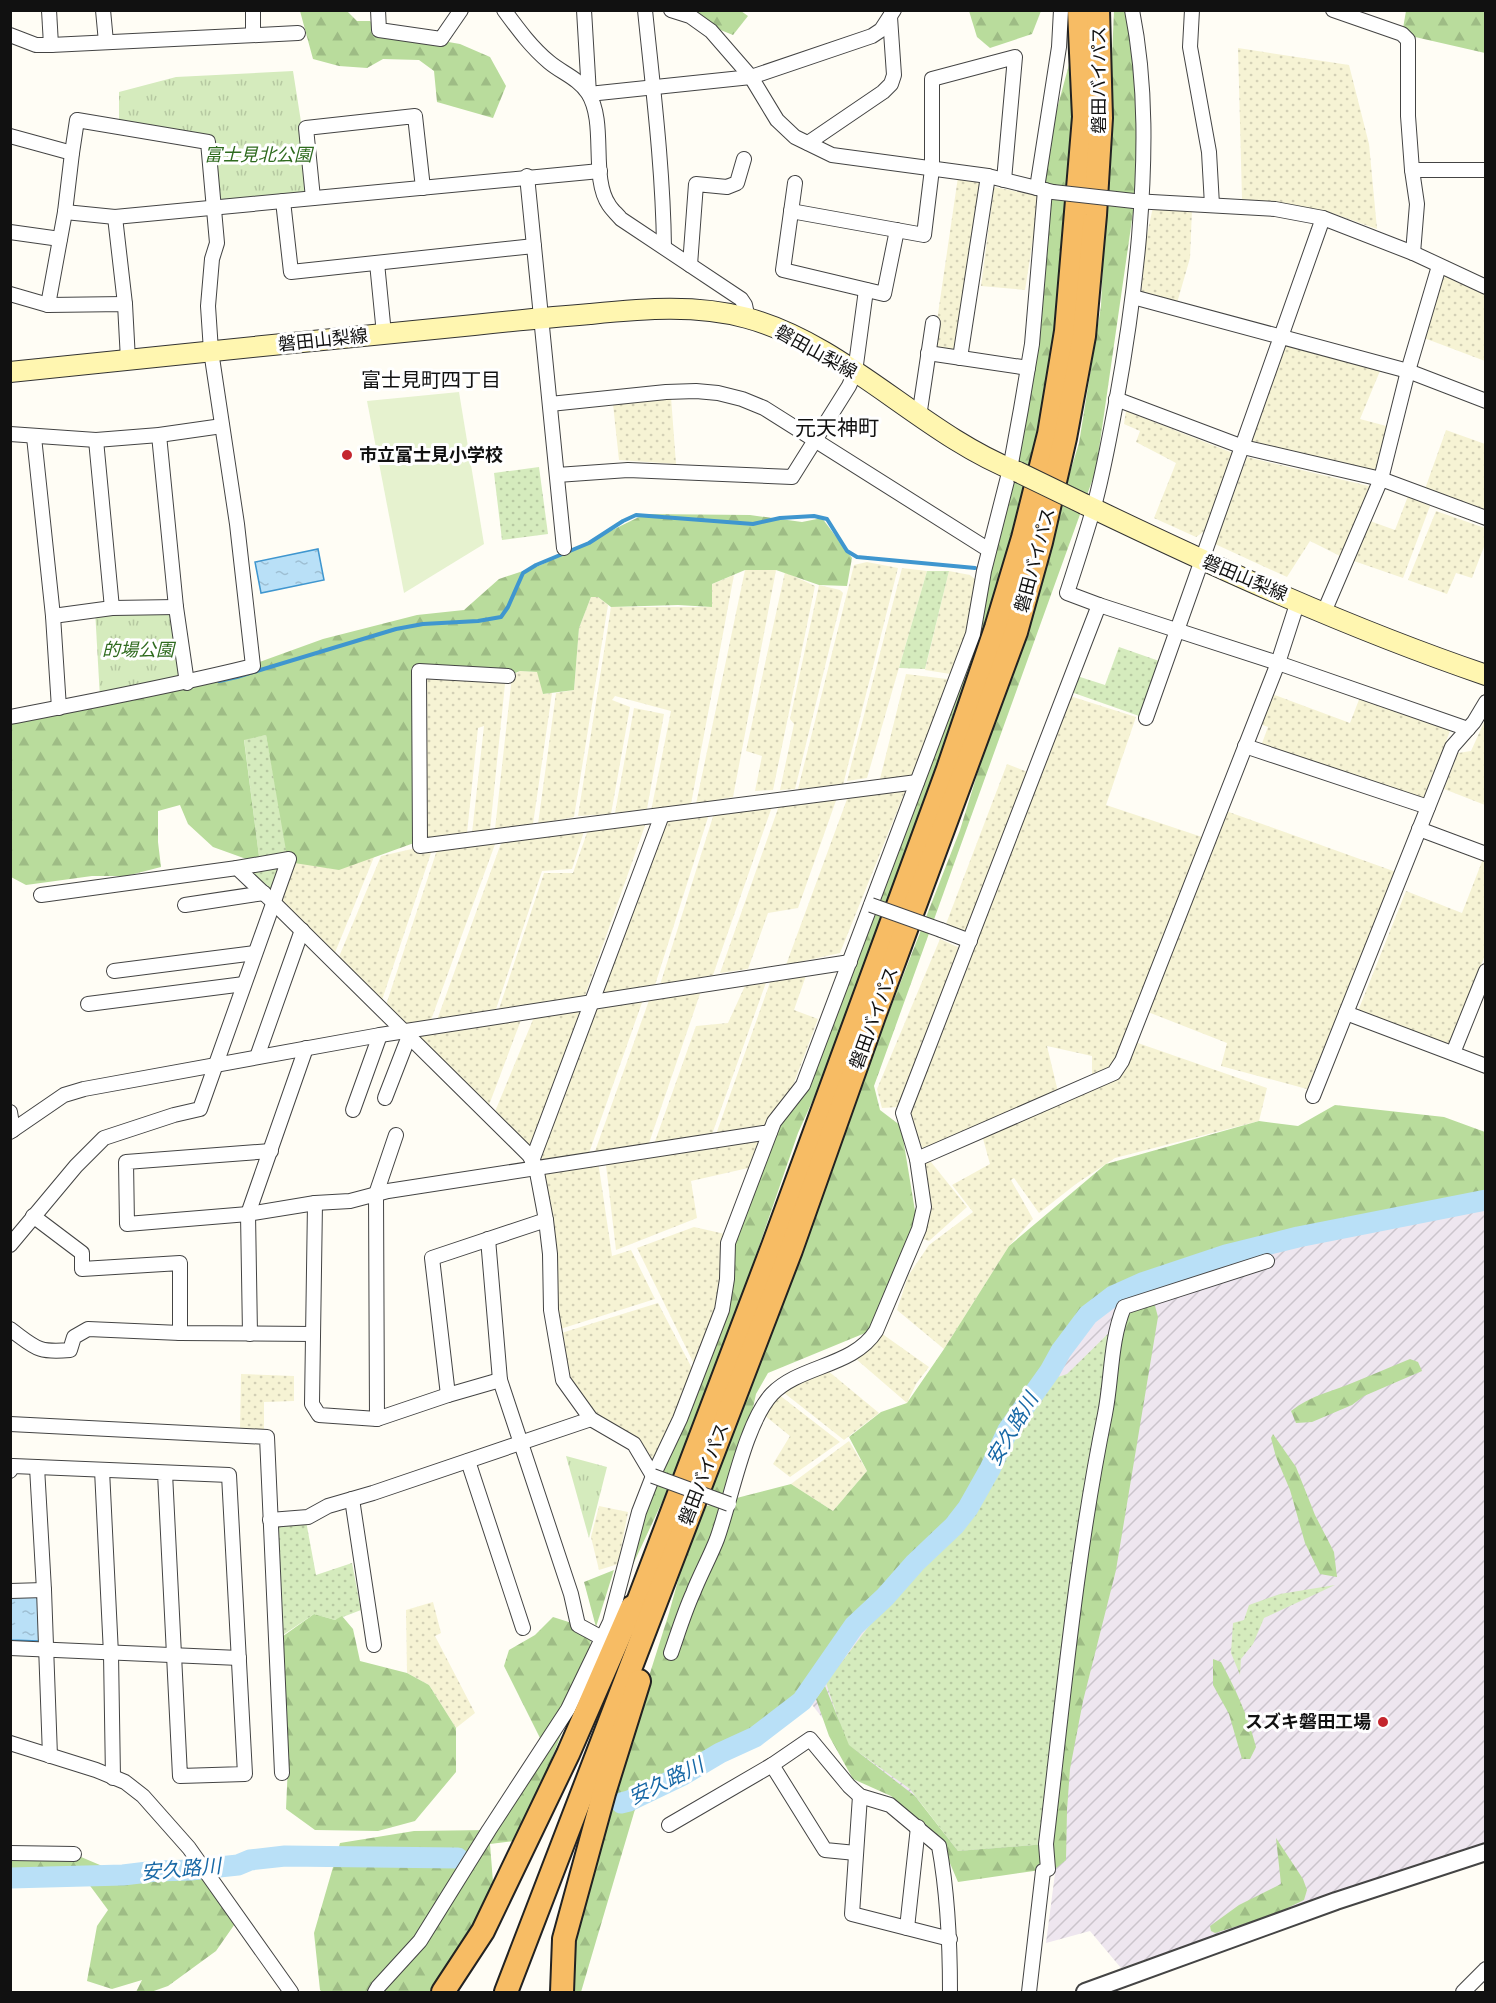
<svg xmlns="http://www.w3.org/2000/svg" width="1496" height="2003" font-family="Literata,'Noto Sans JP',serif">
  <defs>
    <pattern id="industrial-furrows" width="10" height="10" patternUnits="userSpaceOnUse" patternTransform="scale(1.5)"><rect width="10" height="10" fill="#eee6ef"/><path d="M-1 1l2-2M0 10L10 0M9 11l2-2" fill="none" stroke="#cbc4cc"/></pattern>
    <pattern id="farmland-dots" width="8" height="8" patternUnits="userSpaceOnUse" patternTransform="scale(1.5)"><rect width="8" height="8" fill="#f6f3d4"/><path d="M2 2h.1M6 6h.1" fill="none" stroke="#d2cfb5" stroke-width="1.8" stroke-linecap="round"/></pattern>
    <pattern id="grass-dots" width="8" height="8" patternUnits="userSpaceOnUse" patternTransform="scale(1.5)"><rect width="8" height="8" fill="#d5ebbd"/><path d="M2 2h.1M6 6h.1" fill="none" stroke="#b6c8a1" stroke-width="1.8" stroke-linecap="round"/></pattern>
    <pattern id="forest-firs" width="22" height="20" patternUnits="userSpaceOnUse" patternTransform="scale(1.5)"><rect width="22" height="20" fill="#b9dc9c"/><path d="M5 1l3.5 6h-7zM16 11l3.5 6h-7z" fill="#9ebc85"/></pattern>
    <pattern id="park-tufts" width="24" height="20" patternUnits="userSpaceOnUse" patternTransform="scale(1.5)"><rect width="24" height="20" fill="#d5ebbd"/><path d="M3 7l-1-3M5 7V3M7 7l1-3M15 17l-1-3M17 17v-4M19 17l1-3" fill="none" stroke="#b6c8a1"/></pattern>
    <pattern id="water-ripples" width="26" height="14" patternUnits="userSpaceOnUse" patternTransform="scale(1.5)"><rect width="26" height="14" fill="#b9e0f7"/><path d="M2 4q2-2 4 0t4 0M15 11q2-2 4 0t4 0" fill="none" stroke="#9ebfd3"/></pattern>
  </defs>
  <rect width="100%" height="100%" fill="#fffdf5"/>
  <polygon fill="url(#industrial-furrows)" points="1485,1207 1485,1843 1121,1968 1090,1931 1046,1943 1057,1858 968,1879 931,1808 870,1779 799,1688 967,1465 1085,1315 1175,1254"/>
  <g fill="url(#farmland-dots)">
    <polygon points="1238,48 1349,65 1369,144 1377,229 1323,210 1242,199"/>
    <polygon points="958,177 982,181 958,351 933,348"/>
    <polygon points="994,187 1040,196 1025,290 981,286"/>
    <polygon points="1153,207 1192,210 1190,258 1177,303 1141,295 1145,244"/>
    <polygon points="1442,275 1485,294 1485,361 1424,338"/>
    <polygon points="1283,344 1380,371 1360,419 1390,427 1375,473 1250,441"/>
    <polygon points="671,397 676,464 619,460 613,404"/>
    <polygon points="1126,411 1233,453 1209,528 1196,537 1154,518 1176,463 1136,442 1140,431 1124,424"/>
    <polygon points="1446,430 1485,444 1485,510 1425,489"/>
    <polygon points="1247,457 1373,487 1344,558 1310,541 1287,577 1215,544"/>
    <polygon points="1408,496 1430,506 1403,578 1351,560 1370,521 1395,530"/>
    <polygon points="1436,511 1485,528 1485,544 1472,578 1456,573 1447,594 1408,580"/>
    <polygon points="867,562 898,568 843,785 798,789 854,565"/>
    <polygon points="902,568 927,571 867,778 847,781"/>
    <polygon points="745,570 776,570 733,797 696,804"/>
    <polygon points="949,571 970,575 982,585 957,675 925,670"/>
    <polygon points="785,572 815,586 773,790 755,791 762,756 746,751"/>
    <polygon points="734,575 691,804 651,811 671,711 615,696 612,700 630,707 611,814 578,816 611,607 712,607 712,584"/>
    <polygon points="819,585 840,590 843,593 795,789 780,790 794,724 790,719"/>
    <polygon points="591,597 598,597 608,605 574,817 538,824 556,693 574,690 579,628"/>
    <polygon points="422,671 504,676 505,684 490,830 472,833 484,726 478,728 467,833 420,839"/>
    <polygon points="520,671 538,672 543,694 552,693 533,824 495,829 512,676"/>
    <polygon points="906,674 955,680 917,782 908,784 840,953 786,965 850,791 878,787"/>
    <polygon points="1269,693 1350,723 1360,697 1451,728 1424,802 1261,746 1268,727 1258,723"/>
    <polygon points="1070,696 1136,717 1106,805 1202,837 1127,1042 1115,1068 1092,1080 1092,1056 1047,1046 1058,1092 923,1150 909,1115"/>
    <polygon points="634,708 664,714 647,809 615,813"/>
    <polygon points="1485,720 1485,805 1444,789 1458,753 1471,751"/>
    <polygon points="1007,764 1030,773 972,926 965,931 946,924"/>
    <polygon points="839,792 798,908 768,913 748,969 720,973 781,800"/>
    <polygon points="774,801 713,975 660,985 716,807"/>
    <polygon points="711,808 655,985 598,995 661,818"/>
    <polygon points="1226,811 1396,872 1307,1089 1221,1066 1227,1043 1148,1012"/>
    <polygon points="648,817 529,1155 492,1119 539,1005 499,1009 544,873 573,873 590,824"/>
    <polygon points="586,825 572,869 542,871 496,1009 437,1020 504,835"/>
    <polygon points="498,836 431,1020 407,1027 386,1005 439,844"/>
    <polygon points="434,844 381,1003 336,964 381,856"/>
    <polygon points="374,857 332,960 273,902 288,862"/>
    <polygon points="1483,859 1485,860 1485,955 1449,1047 1358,1011 1406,891 1462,913"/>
    <polygon points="940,939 962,949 898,1107 882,1108 877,1089"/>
    <polygon points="809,967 794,1010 818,1019 791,1091 757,1166 691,1181 697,1218 616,1250 605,1157 653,1147 696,1026 728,1023 749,977 769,974 710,1140 714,1140 773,974"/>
    <polygon points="703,985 648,1146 594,1154 652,992"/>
    <polygon points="645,994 589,1153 544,1165 598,1161 612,1256 631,1250 655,1299 554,1331 532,1161 592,1002"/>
    <polygon points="524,1012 486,1113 410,1034"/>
    <polygon points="1135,1042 1267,1088 1259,1121 1115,1158 1076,1184 1039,1213 1014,1178 1011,1180 1033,1219 1009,1246 944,1349 897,1310 908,1276 929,1245 973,1212 952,1185 990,1164 982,1135 1118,1073"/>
    <polygon points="931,1162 967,1207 929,1241 920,1238 922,1164"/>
    <polygon points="694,1227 725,1234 727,1279 698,1372 637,1248"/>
    <polygon points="658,1303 696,1376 653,1476 634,1444 591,1419 563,1380 555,1335"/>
    <polygon points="881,1333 929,1367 916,1384 907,1403 856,1359 871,1348"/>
    <polygon points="827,1370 879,1413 844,1440 783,1392"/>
    <polygon points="241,1374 294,1376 294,1401 264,1402 264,1431 240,1430"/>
    <polygon points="778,1394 840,1442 790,1477 773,1464 790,1436 764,1415"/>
    <polygon points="849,1441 867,1471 833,1511 791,1484"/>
    <polygon points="599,1506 628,1512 618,1564 599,1570 591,1537"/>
    <polygon points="433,1602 441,1633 435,1636 475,1713 456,1728 429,1685 407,1673 406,1610"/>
  </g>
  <g fill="url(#grass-dots)">
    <polygon points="539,467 548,534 502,540 494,473"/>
    <polygon points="927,571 949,571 925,669 899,668"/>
    <polygon points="1119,647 1162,662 1142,717 1071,692 1077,676 1105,685"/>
    <polygon points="266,735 289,859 273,902 242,867 260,864 244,739"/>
    <polygon points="1116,1326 1046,1844 958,1851 910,1789 847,1744 826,1683 887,1602 969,1521 1013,1433 1049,1380 1067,1374"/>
    <polygon points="275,1520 306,1521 316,1575 352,1563 361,1610 335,1620 314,1614 280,1637"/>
    <polygon points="1335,1585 1264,1618 1253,1644 1241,1659 1240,1675 1231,1653 1233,1623 1244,1620 1249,1605 1280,1594"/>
  </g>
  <g fill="url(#forest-firs)">
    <polygon points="300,11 347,11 357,21 370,21 379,30 460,44 490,57 506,86 493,118 437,102 434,71 419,60 383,59 367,68 339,66 313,59"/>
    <polygon points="673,11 741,11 748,16 733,35"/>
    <polygon points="969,11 969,10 1041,11 1032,34 990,48 977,37"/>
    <polygon points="1114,11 1128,11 1139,61 1139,171 1096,470 874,1086 880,1110 901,1126 916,1217 870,1331 768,1373 756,1394 743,1454 725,1501 791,1484 833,1511 867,1471 849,1437 881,1412 907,1403 944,1349 1009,1246 1106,1164 1259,1121 1298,1126 1335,1105 1444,1117 1485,1132 1485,1192 1424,1204 1139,1276 1082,1323 1019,1411 967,1502 944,1530 911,1557 878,1597 833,1640 804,1686 764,1728 705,1762 641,1789 581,1992 564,1992 571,1941 608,1806 669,1613 684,1559 691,1510 722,1502 701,1494 960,830 1079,443 1101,306"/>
    <polygon points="1406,11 1485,11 1485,53 1402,34"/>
    <polygon points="1080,24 1061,363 1044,454 881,949 798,1133 743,1293 671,1483 615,1603 659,1463 709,1343 733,1228 770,1132 798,1104 957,675 1030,355 1038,179"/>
    <polygon points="645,514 750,515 802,522 822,518 852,558 847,586 819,585 776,570 745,570 712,584 712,607 678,605 611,607 598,597 591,597 579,628 574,690 543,694 537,672 520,671 508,676 419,671 414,843 339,870 288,862 266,735 244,740 260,864 213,847 188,824 180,805 158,811 158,842 161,867 126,876 92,876 26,885 11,877 10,717 190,687 323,639 417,615 464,610 499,579 541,565"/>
    <polygon points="1144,1297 1154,1302 1158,1317 1116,1570 1083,1701 1070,1769 1067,1810 1066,1860 1055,1869 1048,1869 958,1882 943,1847 891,1796 853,1779 829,1736 816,1699 825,1686 849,1745 915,1796 958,1851 1046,1844 1069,1652 1126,1316"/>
    <path d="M1410 1359 1418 1362 1422 1371 1364 1396 1352 1405 1312 1422 1296 1423 1291 1411C1311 1395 1334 1391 1357 1381 1375 1374 1392 1366 1410 1359Z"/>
    <polygon points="1273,1434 1296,1467 1315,1515 1334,1552 1337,1577 1320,1574 1305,1543 1290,1490 1276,1457 1271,1438"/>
    <polygon points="614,1570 596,1627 584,1582"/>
    <polygon points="314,1614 335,1620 342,1616 353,1629 360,1661 407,1673 429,1685 456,1728 456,1772 415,1821 378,1831 315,1830 286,1809 288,1765 279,1639"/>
    <polygon points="553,1617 578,1625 591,1640 585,1673 538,1794 515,1841 490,1844 493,1882 476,1943 439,1992 322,1992 320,1990 314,1933 340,1843 414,1831 489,1830 490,1843 544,1746 504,1666 509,1650 535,1635"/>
    <path d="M1213 1659 1221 1662C1236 1690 1248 1716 1256 1747L1250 1759H1242L1229 1714 1213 1685Z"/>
    <polygon points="1276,1838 1303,1879 1307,1890 1304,1900 1273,1915 1215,1933 1211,1931 1210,1926 1239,1905 1281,1884"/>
    <polygon points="11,1853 74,1854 140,1882 156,1871 210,1877 239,1918 216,1951 168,1986 151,1992 136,1992 142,1980 112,1989 87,1981 97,1926 108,1910 88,1883 11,1886"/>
  </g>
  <g fill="url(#park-tufts)">
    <polygon points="293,71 313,198 214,207 208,142 119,127 119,92 176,77"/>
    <polygon points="176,607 187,683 100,698 95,610"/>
    <polygon points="566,1456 607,1467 589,1538"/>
  </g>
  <polygon fill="#e6f2cf" points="459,392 484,544 404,593 367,401"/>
  <g fill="url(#water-ripples)" stroke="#3f96cf" stroke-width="1.5">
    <polygon points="318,549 324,580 261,593 255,562"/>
    <polygon points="11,1595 34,1595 39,1600 41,1637 39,1641 11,1640"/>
  </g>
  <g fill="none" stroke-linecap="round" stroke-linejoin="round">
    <polyline stroke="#3f96cf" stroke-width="4" points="219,681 237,677 396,629 423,624 478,621 501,617 508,607 523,573 536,565 589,543 623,521 636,515 753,524 780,518 814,516 827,519 847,551 857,557 975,568"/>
    <g stroke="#b9e0f7" stroke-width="21">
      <polyline points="621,1803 629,1801 683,1775 720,1753 755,1737 802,1701 854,1626 885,1597 915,1563 954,1526 968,1508 990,1469 1008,1430 1050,1371 1061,1351 1088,1315 1113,1296 1142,1283 1226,1255 1298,1237 1486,1200"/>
      <polyline points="10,1878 123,1875 156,1871 191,1870 238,1865 250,1860 285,1856 458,1858"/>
    </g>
    <defs>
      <g id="minor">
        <polyline points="49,10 51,45"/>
        <polyline points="103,10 106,42"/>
        <polyline points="378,10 379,30 441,39 461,10"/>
        <path d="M504 10C518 29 531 47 549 62 562 73 578 78 588 93 607 123 590 177 609 205 612 210 617 214 621 219L741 299 745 305 748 319"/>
        <polyline points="584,10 589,94 751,77 872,36 881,30 894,10"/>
        <path d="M645 10C653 89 663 168 664 247"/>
        <polyline points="671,10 690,16 711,31 751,77 777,120 795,137 832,155 988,176 1053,192"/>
        <path d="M1132 10C1147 85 1145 162 1139 237 1134 293 1126 348 1116 403 1109 439 1103 475 1093 510 1085 538 1076 565 1067 593L1099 605 1278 663 1468 729"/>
        <polyline points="1192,10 1190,47 1209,152 1212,205"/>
        <polyline points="1333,10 1402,34 1408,40 1408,116 1412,170 1417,204 1413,253"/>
        <polyline points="10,35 36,45 51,45 298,33"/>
        <polyline points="253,35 253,10"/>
        <polyline points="10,136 72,153 65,212 48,305"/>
        <polyline points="808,143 883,92 891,84 894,75 890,17"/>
        <polyline points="1412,170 1486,170"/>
        <polyline points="527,176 564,548"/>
        <polyline points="795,183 783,270 884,294 897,230"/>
        <polyline points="1037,188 1059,47 1061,10"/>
        <polyline points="313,198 306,128 415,116 423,188"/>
        <polyline points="283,201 291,272 534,246"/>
        <polyline points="1134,201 1275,209 1323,218 1413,253 1486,287"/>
        <polyline points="791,211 924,235 932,169 932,79 1015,57 1004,180"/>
        <polyline points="65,212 115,217 600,171"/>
        <polyline points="115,217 125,304"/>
        <polyline points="10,232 60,239"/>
        <polyline points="377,263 384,334"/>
        <polyline points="690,265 696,184 727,187 737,183 744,159"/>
        <polyline points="10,294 48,305 125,304 128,360"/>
        <polyline points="1133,297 1408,371 1486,401"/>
        <polyline points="928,353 1028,368"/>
        <polyline points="960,358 988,176"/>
        <polyline points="1116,399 1243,447 1381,479 1486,518"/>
        <polyline points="550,404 666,392 696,391 718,393 742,399 764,408 989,550"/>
        <polyline points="919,417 933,323"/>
        <polyline points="10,434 96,440 159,435 222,426"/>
        <polyline points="159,435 176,607 187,683"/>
        <polyline points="34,437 53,616 59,708"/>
        <polyline points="96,440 112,608"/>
        <polyline points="557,475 628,470 792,477 849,386 855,372 866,290"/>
        <polyline points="1324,612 1381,479 1408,371 1439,266"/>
        <polyline points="53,616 112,608 176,607"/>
        <polyline points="508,676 419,671 420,846 917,782"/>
        <path d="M10 717C92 701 173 686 253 666L237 524 211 351 208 306 212 259 217 243 208 142 77 120 72 153"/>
        <polyline points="1146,718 1323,218"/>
        <polyline points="1245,746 1428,807"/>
        <polyline points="1419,829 1486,854"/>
        <polyline points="41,895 237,868 273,902 529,1155 536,1167 546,1220 550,1254 551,1310 563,1380 591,1419 634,1444 653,1476"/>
        <polyline points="185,905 264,893"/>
        <polyline points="941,930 970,941"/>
        <polyline points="114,971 255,953"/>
        <polyline points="88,1004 244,984"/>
        <polyline points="1346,1013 1486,1066"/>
        <polyline points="1453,1053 1486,971"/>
        <polyline points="257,1057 302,930"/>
        <polyline points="1313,1096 1452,747 1474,722 1486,702"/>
        <polyline points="385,1098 409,1036"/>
        <polyline points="353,1110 380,1035"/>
        <polyline points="10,1112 13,1130"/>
        <polyline points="10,1132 64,1095 84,1089 380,1035 850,962"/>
        <polyline points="396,1135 376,1194 377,1419 448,1395"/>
        <polyline points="271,1151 126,1162 127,1224 248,1214 315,1203 350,1201 388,1191 770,1132"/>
        <polyline points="917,1159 1114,1073 1122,1061 1278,663 1298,601"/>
        <polyline points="532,1161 662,815"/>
        <polyline points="315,1203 312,1404 319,1415 377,1419"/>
        <polyline points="33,1216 82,1253 82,1269 180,1263 180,1333"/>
        <polyline points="488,1239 500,1380 571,1594 578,1625 602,1638"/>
        <polyline points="10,1245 76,1166 104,1138 174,1115 200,1109 289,859 237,868"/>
        <path d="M10 1329C36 1348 37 1353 70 1350L74 1337 88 1329 180 1333 313 1334"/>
        <polyline points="250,1334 248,1214 306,1048"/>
        <polyline points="500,1380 448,1395 432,1258 546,1220"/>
        <polyline points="10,1424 267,1437 282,1773"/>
        <polyline points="468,1461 523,1628"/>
        <polyline points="37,1467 44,1590 50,1756"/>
        <polyline points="102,1470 111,1654 113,1778"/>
        <polyline points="10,1471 13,1466 229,1475 245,1774 180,1776 165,1473"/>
        <polyline points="352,1499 374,1645"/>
        <polyline points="270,1520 308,1517 328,1506 373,1493 591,1419"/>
        <polyline points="10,1591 44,1590"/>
        <polyline points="10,1648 239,1658"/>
        <path d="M671 1653C678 1633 684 1613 693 1593 700 1575 710 1557 717 1539 731 1500 745 1423 772 1394 800 1365 853 1367 876 1331L919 1229 924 1207 917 1159 903 1113 1099 605"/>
        <polyline points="10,1743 96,1770 125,1782 143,1796 189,1848 291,1992"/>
        <polyline points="772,1765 825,1850 856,1853"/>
        <polyline points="860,1796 852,1914 950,1939"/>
        <path d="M669 1825 772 1765 810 1739 849 1786 860 1796 890 1805 939 1846C948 1895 950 1943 950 1992"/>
        <polyline points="10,1853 74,1854"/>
        <polyline points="907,1928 918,1827"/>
        <polyline points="375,1992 378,1987 420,1941 489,1830 568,1709 610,1622 639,1512 653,1476 680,1419 722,1310 727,1279 728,1243 774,1122 803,1085 973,634 984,571 1010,469 1021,409 1032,344 1045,190"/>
        <path d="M1029 1992 1043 1871 1048 1869 1046 1844C1063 1701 1076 1556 1105 1414 1112 1379 1110 1341 1124 1307L1267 1261"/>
        <polyline points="1463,1992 1486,1969"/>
      </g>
      <polyline id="tertiary" points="1085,1992 1336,1901 1486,1852"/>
      <g id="secondary">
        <path d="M10 372C165 356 319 340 474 325 512 321 551 317 590 314 643 309 695 304 747 318 847 345 921 434 1018 472"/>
        <path d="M1084 504C1215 567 1348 628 1486 675"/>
      </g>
      <g id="trunk">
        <polyline points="630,1623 773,1246 948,769 996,628 1023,538 1049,434 1066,331 1084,117 1079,10"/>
        <polyline points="443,1992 483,1931 568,1754 632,1607"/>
        <polyline points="506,1992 791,1250 874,1016 1016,632 1041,542 1065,438 1084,336 1095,215 1101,118 1098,10"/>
        <polyline points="562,1992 564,1939 604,1793 639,1681"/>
      </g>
    </defs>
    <use href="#minor" stroke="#444" stroke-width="16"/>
    <use href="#tertiary" stroke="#444" stroke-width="20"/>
    <use href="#secondary" stroke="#333" stroke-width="22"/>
    <use href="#trunk" stroke="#222" stroke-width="26"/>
    <use href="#minor" stroke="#fff" stroke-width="14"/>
    <use href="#tertiary" stroke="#fff" stroke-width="16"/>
    <use href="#secondary" stroke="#fff6b0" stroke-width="20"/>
    <use href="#trunk" stroke="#f7bc64" stroke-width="22"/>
    <defs>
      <g id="minor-bridge">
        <polyline points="1053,192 1134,201"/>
        <polyline points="871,905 941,930"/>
        <polyline points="653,1476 729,1504"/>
      </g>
      <polyline id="secondary-bridge" points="1018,472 1084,504"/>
    </defs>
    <use href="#minor-bridge" stroke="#444" stroke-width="16" stroke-linecap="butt"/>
    <use href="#secondary-bridge" stroke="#333" stroke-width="22" stroke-linecap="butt"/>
    <use href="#minor-bridge" stroke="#fff" stroke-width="14"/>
    <use href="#secondary-bridge" stroke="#fff6b0" stroke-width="20"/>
  </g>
  <g fill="#c4262e" stroke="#fff" stroke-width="2">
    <circle cx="347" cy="455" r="6"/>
    <circle cx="1383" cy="1722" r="6"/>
  </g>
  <g text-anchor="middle" stroke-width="6" stroke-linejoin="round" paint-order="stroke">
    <g font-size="18" fill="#111" stroke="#fff">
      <text transform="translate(1099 80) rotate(-90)" y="6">磐田バイパス</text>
      <text transform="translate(323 340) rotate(-6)" y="6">磐田山梨線</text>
      <text transform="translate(816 352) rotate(29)" y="6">磐田山梨線</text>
      <text transform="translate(1035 560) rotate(-75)" y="6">磐田バイパス</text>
      <text transform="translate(1245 578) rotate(23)" y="6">磐田山梨線</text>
      <text transform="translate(874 1018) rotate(-70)" y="6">磐田バイパス</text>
      <text transform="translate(704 1474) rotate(-69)" y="6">磐田バイパス</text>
    </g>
    <g font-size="18" font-style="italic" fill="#2f6b1f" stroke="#fff">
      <text x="258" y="161">富士見北公園</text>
      <text x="138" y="656">的場公園</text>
    </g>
    <g font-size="18" font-weight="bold" fill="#111" stroke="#fff" text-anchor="start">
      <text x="359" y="461">市立富士見小学校</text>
      <text x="1371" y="1728" text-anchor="end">スズキ磐田工場</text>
    </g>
    <g font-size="20" fill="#111" stroke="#fff">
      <text x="431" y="387">富士見町四丁目</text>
    </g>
    <g font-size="20" font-style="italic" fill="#1768a6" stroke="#fff">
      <text transform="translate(1012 1429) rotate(-59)" y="7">安久路川</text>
      <text transform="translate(666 1781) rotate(-26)" y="7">安久路川</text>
      <text transform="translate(181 1869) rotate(-5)" y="7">安久路川</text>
    </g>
    <g font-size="21" fill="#111" stroke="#fff">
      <text x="837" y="435">元天神町</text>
    </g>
  </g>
  <rect width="1496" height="2003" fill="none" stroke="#111111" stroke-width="24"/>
</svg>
